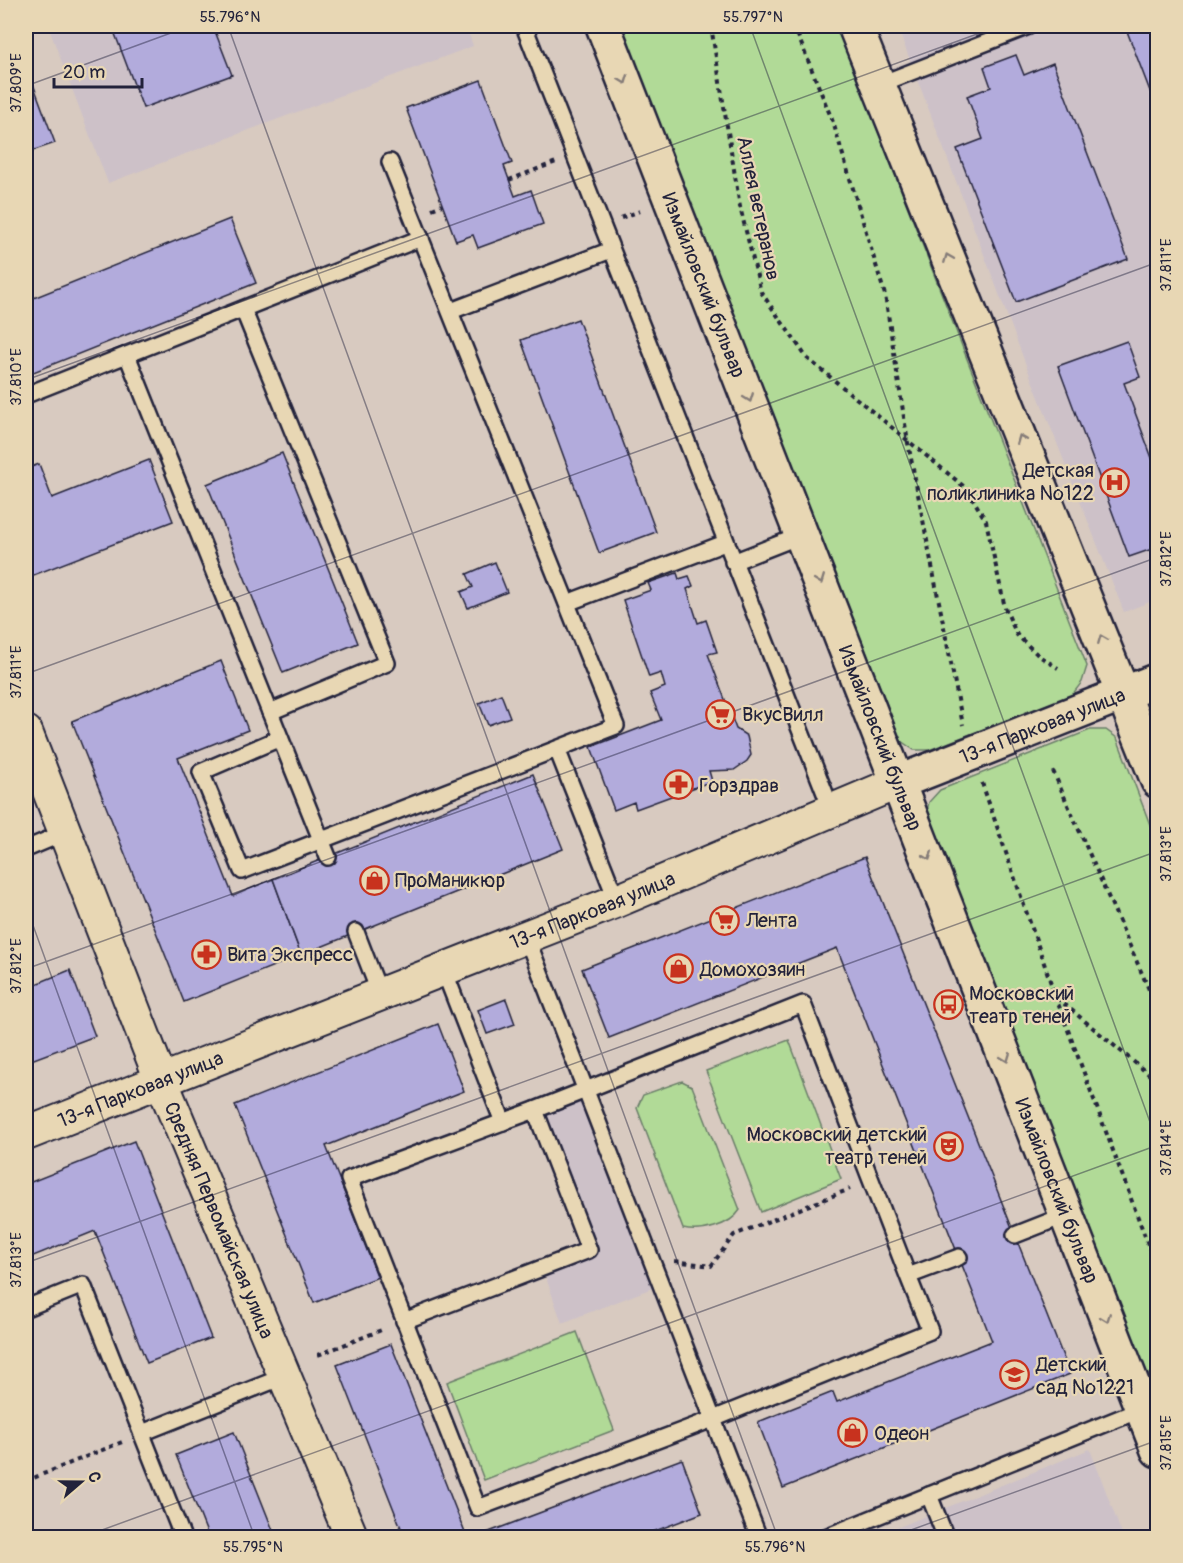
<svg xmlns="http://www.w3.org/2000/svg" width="1183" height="1563" font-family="Pangolin,sans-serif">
  <rect width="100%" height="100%" fill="#d8cac0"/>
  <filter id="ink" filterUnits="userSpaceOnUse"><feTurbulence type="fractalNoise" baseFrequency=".0167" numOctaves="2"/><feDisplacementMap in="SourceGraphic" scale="12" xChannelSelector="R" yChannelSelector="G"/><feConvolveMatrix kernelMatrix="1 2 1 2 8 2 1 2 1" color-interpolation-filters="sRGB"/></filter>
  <g filter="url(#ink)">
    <g fill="#cdc1c8">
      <polygon points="48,26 466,26 473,46 108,183"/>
      <polygon points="897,26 1157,26 1157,599 1124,612 1026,365"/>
      <polygon points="581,1099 655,1287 562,1323 545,1275 597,1254 544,1113"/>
      <polygon points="1090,1449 1123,1537 872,1538"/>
    </g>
    <g fill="#b1da97" stroke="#6a7e69" stroke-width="1.5">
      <polygon points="621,26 837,26 1087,666 1082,682 1072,695 929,750 914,750 901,741"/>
      <polygon points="1090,730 1106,730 1117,738 1157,843 1157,1406 926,815 929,802 940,790"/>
      <polygon points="789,1040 841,1179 761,1212 706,1071"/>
      <path d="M682 1081 692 1086 740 1210C730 1226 701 1233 683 1229L637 1108 643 1095Z"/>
      <polygon points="577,1332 614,1430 484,1480 447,1382"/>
    </g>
    <g fill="#b2abdc" stroke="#22223b" stroke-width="1.5">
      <polygon points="112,26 213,26 232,75 143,108"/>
      <polygon points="1125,26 1158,26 1158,112"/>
      <polygon points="1016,55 1024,75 1053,63 1128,259 1016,302 957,149 983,139 967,96 991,87 984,67"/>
      <polygon points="26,65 55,143 26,153"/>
      <polygon points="481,80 512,163 504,166 515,196 531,190 543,224 478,248 473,235 456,241 406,108"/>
      <polygon points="230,219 256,283 26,375 26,301"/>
      <polygon points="578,319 656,532 599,553 521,340"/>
      <polygon points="1127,341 1140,377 1124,383 1158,474 1158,547 1129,557 1058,366"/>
      <polygon points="282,453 358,643 283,673 207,484"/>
      <polygon points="149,460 173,521 26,578 26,469 39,464 52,498"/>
      <polygon points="495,562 507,592 468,608 461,592 473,587 467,574"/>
      <polygon points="677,573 679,579 689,576 693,586 687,589 698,623 706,620 717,652 708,654 736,729 747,736 751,755 747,761 734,770 709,771 712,781 636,809 634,802 614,810 591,747 661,720 650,693 665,687 661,673 649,677 623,600 651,590 648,583"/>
      <polygon points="221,661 248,730 178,758 233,896 273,879 301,955 184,1002 72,721"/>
      <polygon points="501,694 510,717 488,725 479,703"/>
      <polygon points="533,774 563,849 301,955 273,879"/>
      <polygon points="865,857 1070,1374 783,1488 758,1422 833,1392 837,1402 992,1341 837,948 609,1038 582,969"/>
      <polygon points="70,970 95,1036 26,1062 26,988"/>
      <polygon points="506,999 515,1024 487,1034 478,1010"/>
      <polygon points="438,1024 464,1091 326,1146 378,1277 314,1303 235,1105"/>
      <polygon points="134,1141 211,1338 147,1363 95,1231 26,1259 26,1184"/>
      <polygon points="391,1344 467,1538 405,1538 337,1365"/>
      <polygon points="234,1432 276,1538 209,1538 176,1455"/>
      <polygon points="682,1459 702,1513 637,1538 473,1538"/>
    </g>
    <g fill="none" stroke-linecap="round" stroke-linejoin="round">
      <defs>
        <g id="service">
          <polyline points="524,26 832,811"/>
          <polyline points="878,85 1029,26"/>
          <polyline points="243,309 387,663 270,712"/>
          <polyline points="451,311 611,250"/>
          <polyline points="127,355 328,857"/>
          <polyline points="26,395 421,238"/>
          <polyline points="733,562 802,535"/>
          <polyline points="567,603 725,543"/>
          <polyline points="280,738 201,772 242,871 616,726 390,162"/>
          <polyline points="557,749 617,901"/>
          <polyline points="26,849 64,833"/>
          <polyline points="356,932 380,994"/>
          <polyline points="526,936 759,1538"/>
          <polyline points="443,968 503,1122"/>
          <polyline points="1015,1235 1066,1215"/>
          <polyline points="908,1276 930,1331 713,1419 478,1508 349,1179 535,1110 803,1004 908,1276 959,1257"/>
          <polyline points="26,1308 83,1285 183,1538"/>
          <polyline points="404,1321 589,1250 535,1110"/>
          <polyline points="142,1433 285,1376"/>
          <polyline points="929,1495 946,1538"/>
          <polyline points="823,1538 1142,1409"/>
        </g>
        <g id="minor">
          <path id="s1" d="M26 732 161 1080 352 1538"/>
          <path id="s2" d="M26 1134 617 901 899 782"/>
        </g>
        <g id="tertiary">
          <path id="s3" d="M603 26 1158 1450"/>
          <polyline points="855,26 1158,781"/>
          <path id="s4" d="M899 782 1158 680"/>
        </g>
      </defs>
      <use href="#service" stroke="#22223b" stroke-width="20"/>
      <use href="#minor" stroke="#22223b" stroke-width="36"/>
      <use href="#tertiary" stroke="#22223b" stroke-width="38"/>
      <g stroke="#22223b" stroke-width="4" stroke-dasharray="4.5 4.5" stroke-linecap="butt">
        <polyline points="711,26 740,207 761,292 807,358 967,489 986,521 1005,608 1017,635 1039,656 1058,668"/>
        <polyline points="794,26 833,122 885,295 908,443 963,725"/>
        <polyline points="509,180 556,162"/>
        <polyline points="432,209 442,205"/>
        <polyline points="621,218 640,211"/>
        <polyline points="1053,771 1158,1010"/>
        <polyline points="982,783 1056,998 1158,1271"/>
        <polyline points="1057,998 1158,1082"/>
        <polyline points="675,1261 711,1266 734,1235 850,1189"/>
        <polyline points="318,1355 384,1329"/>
        <polyline points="26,1481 122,1442"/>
      </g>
      <use href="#service" stroke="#e8d7b4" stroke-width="15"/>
      <use href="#minor" stroke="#e8d7b4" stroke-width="32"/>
      <use href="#tertiary" stroke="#e8d7b4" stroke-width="33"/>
    </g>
    <defs><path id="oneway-chevron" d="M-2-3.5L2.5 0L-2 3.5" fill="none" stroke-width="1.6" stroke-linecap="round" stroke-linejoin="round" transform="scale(1.5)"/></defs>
    <g stroke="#857c78">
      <use href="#oneway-chevron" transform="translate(624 80) rotate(69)"/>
      <use href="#oneway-chevron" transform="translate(948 258) rotate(-112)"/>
      <use href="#oneway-chevron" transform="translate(749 398) rotate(69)"/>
      <use href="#oneway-chevron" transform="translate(1021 439) rotate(-112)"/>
      <use href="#oneway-chevron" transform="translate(820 580) rotate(69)"/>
      <use href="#oneway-chevron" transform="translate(1102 639) rotate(-112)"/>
      <use href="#oneway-chevron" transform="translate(928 856) rotate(69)"/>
      <use href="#oneway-chevron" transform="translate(1006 1058) rotate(69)"/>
      <use href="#oneway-chevron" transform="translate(1106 1318) rotate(69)"/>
    </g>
  </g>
  <path fill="none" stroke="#22223b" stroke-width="1.5" stroke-opacity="0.45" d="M228 26 778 1538M750 26 1158 1144M26 86 190 26M26 380 999 26M26 674 1158 262M26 906 255 1538M26 969 1158 557M26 1263 1158 851M80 1538 1158 1145M889 1538 1158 1440"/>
  <defs>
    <symbol id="hospital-ring" viewBox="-11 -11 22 22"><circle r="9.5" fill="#e8d7b4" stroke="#c8321e" stroke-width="1.5"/><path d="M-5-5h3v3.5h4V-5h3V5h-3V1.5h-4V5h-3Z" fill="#c8321e"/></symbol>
    <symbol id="supermarket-ring" viewBox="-11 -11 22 22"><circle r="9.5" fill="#e8d7b4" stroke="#c8321e" stroke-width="1.5"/><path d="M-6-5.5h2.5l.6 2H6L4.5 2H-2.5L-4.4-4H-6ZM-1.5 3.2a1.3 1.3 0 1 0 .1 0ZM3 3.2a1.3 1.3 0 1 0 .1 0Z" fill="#c8321e"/></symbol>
    <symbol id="pharmacy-ring" viewBox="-11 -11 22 22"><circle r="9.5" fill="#e8d7b4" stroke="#c8321e" stroke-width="1.5"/><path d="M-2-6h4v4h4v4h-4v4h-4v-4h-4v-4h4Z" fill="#c8321e"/></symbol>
    <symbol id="shop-ring" viewBox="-11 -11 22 22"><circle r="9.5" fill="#e8d7b4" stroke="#c8321e" stroke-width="1.5"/><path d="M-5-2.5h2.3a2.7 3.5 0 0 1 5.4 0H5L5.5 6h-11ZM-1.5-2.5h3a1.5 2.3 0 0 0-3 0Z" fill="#c8321e"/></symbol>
    <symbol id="bus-ring" viewBox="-11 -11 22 22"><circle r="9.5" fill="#e8d7b4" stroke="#c8321e" stroke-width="1.5"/><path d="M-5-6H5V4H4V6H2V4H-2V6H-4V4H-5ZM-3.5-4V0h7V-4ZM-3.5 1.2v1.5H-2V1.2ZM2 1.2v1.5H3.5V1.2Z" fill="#c8321e"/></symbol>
    <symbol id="theatre-ring" viewBox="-11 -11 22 22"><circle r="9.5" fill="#e8d7b4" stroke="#c8321e" stroke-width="1.5"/><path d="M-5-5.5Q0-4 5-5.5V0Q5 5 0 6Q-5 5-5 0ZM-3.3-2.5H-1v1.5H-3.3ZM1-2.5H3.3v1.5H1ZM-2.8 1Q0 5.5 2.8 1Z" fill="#c8321e"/></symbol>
    <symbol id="school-ring" viewBox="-11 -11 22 22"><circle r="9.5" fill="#e8d7b4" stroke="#c8321e" stroke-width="1.5"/><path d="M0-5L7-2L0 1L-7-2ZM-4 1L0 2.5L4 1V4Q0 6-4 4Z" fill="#c8321e"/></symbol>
  </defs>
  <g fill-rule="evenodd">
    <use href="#hospital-ring" x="1098" y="466" width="33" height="33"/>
    <use href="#supermarket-ring" x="704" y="698" width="33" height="33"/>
    <use href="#pharmacy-ring" x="662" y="768" width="33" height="33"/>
    <use href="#shop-ring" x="358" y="864" width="33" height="33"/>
    <use href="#supermarket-ring" x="708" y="904" width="33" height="33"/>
    <use href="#pharmacy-ring" x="190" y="938" width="33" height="33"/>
    <use href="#shop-ring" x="662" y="952" width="33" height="33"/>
    <use href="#bus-ring" x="932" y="988" width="33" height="33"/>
    <use href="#theatre-ring" x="932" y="1130" width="33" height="33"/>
    <use href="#school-ring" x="998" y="1358" width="33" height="33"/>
    <use href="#shop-ring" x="836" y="1416" width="33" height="33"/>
  </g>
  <g text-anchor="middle" stroke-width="4.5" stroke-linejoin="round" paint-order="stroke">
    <g font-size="20" fill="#22223b" stroke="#e8d7b4">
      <text transform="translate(759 208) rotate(78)" y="7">Аллея ветеранов</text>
      <text dy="7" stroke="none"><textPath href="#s3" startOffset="278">Измайловский бульвар</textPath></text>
      <text dy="7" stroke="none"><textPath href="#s4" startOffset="154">13-я Парковая улица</textPath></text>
      <text dy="7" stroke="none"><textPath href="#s3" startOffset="764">Измайловский бульвар</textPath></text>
      <text dy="7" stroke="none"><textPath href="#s2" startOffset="609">13-я Парковая улица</textPath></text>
      <text dy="7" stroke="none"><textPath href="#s2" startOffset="123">13-я Парковая улица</textPath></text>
      <text dy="7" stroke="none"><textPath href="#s3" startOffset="1250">Измайловский бульвар</textPath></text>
      <text dy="7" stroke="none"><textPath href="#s1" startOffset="525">Средняя Первомайская улица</textPath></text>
    </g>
    <g font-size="20" fill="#22223b" stroke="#e8d7b4" text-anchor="start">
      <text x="1094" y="477" text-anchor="end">Детская<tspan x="1094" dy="23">поликлиника №122</tspan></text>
      <text x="742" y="721">ВкусВилл</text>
      <text x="699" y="792">Горздрав</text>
      <text x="395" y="887">ПроМаникюр</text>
      <text x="746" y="927">Лента</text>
      <text x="227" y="961">Вита Экспресс</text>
      <text x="700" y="976">Домохозяин</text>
      <text x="969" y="1000">Московский<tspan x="969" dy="23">театр теней</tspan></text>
      <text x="927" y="1141" text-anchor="end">Московский детский<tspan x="927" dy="23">театр теней</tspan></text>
      <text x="1036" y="1371">Детский<tspan x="1036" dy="23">сад №1221</tspan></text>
      <text x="874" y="1440">Одеон</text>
    </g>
  </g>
  <rect width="1183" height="1563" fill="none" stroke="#e8d7b4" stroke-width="66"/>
  <g transform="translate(81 1482) rotate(70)" stroke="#e8d7b4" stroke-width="4.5" paint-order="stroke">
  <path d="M0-4.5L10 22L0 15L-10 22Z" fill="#22223b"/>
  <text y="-9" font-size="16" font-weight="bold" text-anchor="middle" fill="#22223b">С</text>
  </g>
  <path d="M54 78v9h88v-9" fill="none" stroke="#22223b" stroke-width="3"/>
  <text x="63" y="78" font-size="18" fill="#22223b" stroke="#e8d7b4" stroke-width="4.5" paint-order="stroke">20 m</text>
  <rect x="33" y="33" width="1117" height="1497" fill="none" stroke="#22223b" stroke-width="2"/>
  <g font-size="15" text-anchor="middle" fill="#22223b">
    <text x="230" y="22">55.796°N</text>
    <text x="753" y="22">55.797°N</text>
    <text transform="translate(16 83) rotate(-90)" y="5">37.809°E</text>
    <text transform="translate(1166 265) rotate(-90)" y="5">37.811°E</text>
    <text transform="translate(16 377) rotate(-90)" y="5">37.810°E</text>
    <text transform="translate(1166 559) rotate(-90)" y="5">37.812°E</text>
    <text transform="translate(16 672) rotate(-90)" y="5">37.811°E</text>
    <text transform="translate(1166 854) rotate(-90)" y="5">37.813°E</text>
    <text transform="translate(16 966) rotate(-90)" y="5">37.812°E</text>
    <text transform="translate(1166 1148) rotate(-90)" y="5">37.814°E</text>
    <text transform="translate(16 1260) rotate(-90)" y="5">37.813°E</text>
    <text transform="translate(1166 1443) rotate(-90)" y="5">37.815°E</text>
    <text x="253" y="1552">55.795°N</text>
    <text x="775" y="1552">55.796°N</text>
  </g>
</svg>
